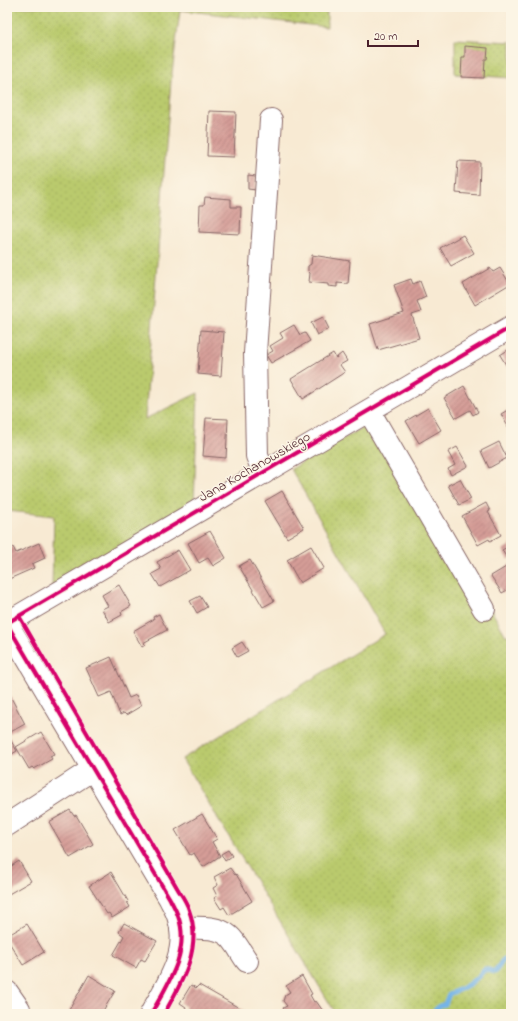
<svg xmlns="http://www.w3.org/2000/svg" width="518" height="1021" font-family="'Indie Flower',sans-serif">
  <defs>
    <pattern id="grass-dots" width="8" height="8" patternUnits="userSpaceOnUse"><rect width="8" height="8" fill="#baca6d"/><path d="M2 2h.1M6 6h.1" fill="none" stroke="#a1ad5f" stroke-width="1.8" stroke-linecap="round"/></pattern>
    <pattern id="building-hatch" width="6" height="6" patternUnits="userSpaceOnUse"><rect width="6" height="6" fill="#d59d97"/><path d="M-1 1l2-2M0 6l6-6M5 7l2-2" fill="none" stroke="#af7f7b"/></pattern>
  </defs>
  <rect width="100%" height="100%" fill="#fcf5e5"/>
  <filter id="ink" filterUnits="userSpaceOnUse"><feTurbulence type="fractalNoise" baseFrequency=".025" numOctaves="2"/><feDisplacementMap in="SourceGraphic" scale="8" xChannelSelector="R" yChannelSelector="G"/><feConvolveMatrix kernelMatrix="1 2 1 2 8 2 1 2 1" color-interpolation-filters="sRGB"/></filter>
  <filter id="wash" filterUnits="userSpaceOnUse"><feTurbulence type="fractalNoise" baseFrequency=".012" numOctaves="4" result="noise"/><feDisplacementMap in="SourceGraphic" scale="16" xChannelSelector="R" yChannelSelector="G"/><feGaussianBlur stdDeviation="0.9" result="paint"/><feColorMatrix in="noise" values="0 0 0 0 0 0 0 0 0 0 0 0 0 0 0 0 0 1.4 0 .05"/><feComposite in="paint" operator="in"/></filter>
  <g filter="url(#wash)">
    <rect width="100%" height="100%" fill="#f8ead3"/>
    <g fill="url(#grass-dots)" stroke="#82744c">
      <polygon points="7,7 327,7 327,27 180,10 171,81 145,419 198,393 194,505 52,587 54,516 7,511"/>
      <polygon points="455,39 511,42 511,78 455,74"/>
      <polygon points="381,417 506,636 511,633 511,1014 336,1014 182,759 385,634 291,469"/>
    </g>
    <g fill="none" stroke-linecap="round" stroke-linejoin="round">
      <path stroke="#74b4e8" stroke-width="5" d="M432 1014 439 1006 445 1004 449 994C463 989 476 981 485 969L495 972 503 960 511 955"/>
    </g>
    <g id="blocks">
      <g fill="url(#building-hatch)">
        <polygon points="465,46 488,48 487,59 485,59 484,78 461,77 462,57 465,57"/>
        <polygon points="209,111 236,112 234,157 207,156"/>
        <polygon points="458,161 480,162 479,195 456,193"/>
        <polygon points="248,175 256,176 256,190 248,189"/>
        <polygon points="205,197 231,199 231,207 241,207 240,234 199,232 200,205 204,205"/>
        <polygon points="463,235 474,253 451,266 440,248"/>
        <polygon points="312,255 350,261 348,284 337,283 337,287 328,286 328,284 309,282 310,273 308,271 308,266 311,264"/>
        <polygon points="490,268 493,272 500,268 510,284 475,305 463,284"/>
        <polygon points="411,279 413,284 420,281 426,297 417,301 421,312 412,315 419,338 378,350 370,324 404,313 394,285"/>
        <polygon points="323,317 329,329 317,335 311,323"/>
        <polygon points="294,325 300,335 305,333 310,341 271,363 266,355 273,351 270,346 283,338 280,333"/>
        <polygon points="201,330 224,332 221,376 198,374"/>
        <polygon points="508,350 511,356 511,367 508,368 500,355"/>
        <polygon points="333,353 336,358 342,353 347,361 340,365 345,372 303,399 291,379"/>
        <polygon points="464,386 478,412 473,415 470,410 456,418 444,398"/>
        <polygon points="428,408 441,430 419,443 406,421"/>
        <polygon points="511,408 511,432 501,414"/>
        <polygon points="206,418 228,419 226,458 203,456"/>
        <polygon points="499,442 507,458 489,468 481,451"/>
        <polygon points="457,447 468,466 451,475 448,469 455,465 448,452"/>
        <polygon points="460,479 471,499 459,505 448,485"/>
        <polygon points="282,491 304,528 287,538 265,501"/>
        <polygon points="486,503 490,511 488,512 501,535 490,541 489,539 478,545 462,516"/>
        <polygon points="210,531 226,558 213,566 208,558 199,563 188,543"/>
        <polygon points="39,543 45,558 32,564 34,568 9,579 7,576 8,547 13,547 16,553"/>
        <polygon points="511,545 511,558 508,560 502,550"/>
        <polygon points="311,546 324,568 300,583 287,560"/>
        <polygon points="178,550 190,570 160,587 152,574 161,569 157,562"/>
        <polygon points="250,560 274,601 263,607 239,566"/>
        <polygon points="511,564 511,588 502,593 491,576"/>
        <polygon points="119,585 131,606 121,612 122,615 109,622 102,609 108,606 102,595"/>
        <polygon points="200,596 207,607 197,613 190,601"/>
        <polygon points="159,614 167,630 143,643 145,645 142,647 133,631 154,619 153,617"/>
        <polygon points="242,642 248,651 237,657 232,648"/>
        <polygon points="111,657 129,698 136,695 141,706 126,715 124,713 120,715 111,692 99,697 86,668"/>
        <polygon points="7,690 25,724 7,734 17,751 7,757"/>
        <polygon points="41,732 54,754 50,756 52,759 34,769 32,767 29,769 16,747"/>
        <polygon points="70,810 74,816 76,815 93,844 70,858 49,822"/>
        <polygon points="202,814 217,839 212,842 220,856 203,867 194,853 190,855 175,830"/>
        <polygon points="228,850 232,856 225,861 221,854"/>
        <polygon points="19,861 31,881 7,895 7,869"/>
        <polygon points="230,868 235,875 236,874 252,901 229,915 224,907 221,909 214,898 217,896 213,888 218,885 214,877"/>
        <polygon points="111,872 128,901 127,902 130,907 112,918 109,913 107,914 89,886"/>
        <polygon points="124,923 157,941 145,961 141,959 136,968 113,955 124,936 119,932"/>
        <polygon points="27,924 44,952 23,965 7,939 7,936"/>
        <polygon points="89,975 115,991 101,1014 76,1014 69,1010"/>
        <polygon points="302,976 312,994 310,995 314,1002 316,1001 323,1011 320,1013 321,1014 287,1014 283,1008 287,1006 283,1001 285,995 290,992 286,986"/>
        <polygon points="191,985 196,988 199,985 248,1013 248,1014 189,1014 184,1011 186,1007 180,1003"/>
      </g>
    </g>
  </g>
  <g filter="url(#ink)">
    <use href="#blocks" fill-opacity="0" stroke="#876666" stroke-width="1"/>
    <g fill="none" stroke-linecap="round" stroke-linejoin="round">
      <defs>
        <g id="minor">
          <polyline points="369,411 484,609"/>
          <polyline points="264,473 257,456 255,353 271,120"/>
          <polyline points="7,623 511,327"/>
          <path d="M7 624 170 899C173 905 176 910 178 916 191 951 167 985 151 1014"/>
          <polyline points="7,825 93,769"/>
          <path d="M181 928C195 928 217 925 229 936 236 942 241 953 247 961"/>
          <polyline points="7,992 19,1009"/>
        </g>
      </defs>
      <use href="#minor" stroke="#876666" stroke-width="24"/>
      <use href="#minor" stroke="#fff" stroke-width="22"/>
      <defs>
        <g id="cycleway">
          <path d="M19 616 179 891C183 897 187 903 189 910 203 948 182 982 164 1014"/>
          <polyline points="7,623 511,327"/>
          <path d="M7 624 170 899C173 905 176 910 178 916 191 951 167 985 151 1014"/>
        </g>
      </defs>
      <use href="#cycleway" stroke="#fcf5e5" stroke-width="6"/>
      <use href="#cycleway" stroke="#d6006c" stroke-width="4"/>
    </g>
  </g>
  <g text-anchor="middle" stroke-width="3" stroke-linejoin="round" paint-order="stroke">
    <g font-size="14" fill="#4a1f2b" stroke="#fcf5e5">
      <text transform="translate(254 466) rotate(-30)" y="5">Jana Kochanowskiego</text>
    </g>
  </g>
  <rect width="518" height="1021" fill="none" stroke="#fcf5e5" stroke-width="24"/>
  <path d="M368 40v6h50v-6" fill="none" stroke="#4a1f2b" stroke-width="2"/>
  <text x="374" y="40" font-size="12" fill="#4a1f2b" stroke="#fcf5e5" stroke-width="3" paint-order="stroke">20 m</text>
</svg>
